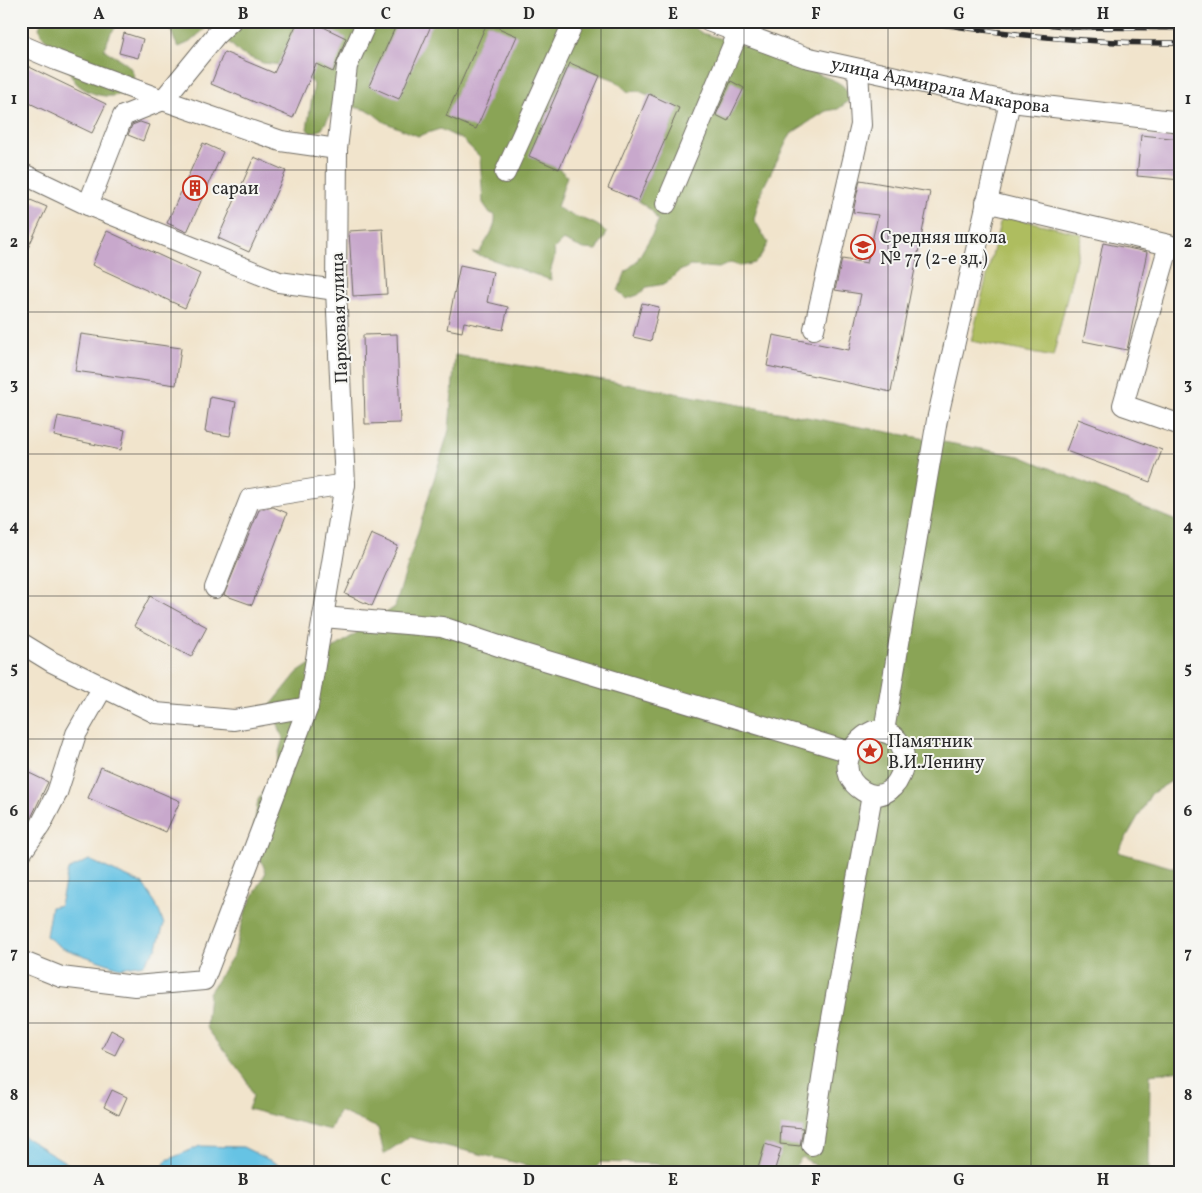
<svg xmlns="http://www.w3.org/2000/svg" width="1202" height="1193" font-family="Vollkorn,serif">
  <rect width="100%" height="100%" fill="#f6f6f2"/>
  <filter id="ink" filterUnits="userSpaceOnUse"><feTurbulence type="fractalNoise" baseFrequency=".02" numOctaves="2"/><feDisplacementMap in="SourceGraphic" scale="10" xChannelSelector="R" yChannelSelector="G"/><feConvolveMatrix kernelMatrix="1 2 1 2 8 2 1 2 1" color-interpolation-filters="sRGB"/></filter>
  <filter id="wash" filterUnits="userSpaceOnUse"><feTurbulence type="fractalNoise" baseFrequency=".0096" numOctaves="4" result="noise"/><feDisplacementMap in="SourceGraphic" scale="20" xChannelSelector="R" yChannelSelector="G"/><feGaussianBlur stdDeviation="1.12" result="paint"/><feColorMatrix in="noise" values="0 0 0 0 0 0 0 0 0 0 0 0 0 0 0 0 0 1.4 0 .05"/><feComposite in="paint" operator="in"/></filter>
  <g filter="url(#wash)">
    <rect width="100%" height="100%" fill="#f1e4cc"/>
    <polygon fill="#aebd5f" stroke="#6c7445" points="1002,215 1082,234 1053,357 971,341"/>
    <g fill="#8aa456" stroke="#5a6840">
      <path d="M42 21H121L111 33 104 49C113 57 129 61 133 73 135 77 132 81 131 84 121 104 90 96 77 84 68 75 69 62 62 53 54 42 43 43 39 28Z"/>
      <path d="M167 21H685L702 33 812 66C814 69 817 74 820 75 833 80 850 84 849 101L838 109 826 111 792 133 788 139 762 190 754 219 768 243 759 259 755 263 742 266 730 263 719 268 690 266 678 272 665 284 647 287 638 295 626 299 618 291 626 271 636 262 653 233 658 221 652 211 638 201 678 108 639 91 628 92 615 80 570 63 530 156 559 169 567 176 557 207C572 219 594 218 607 233L597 250 584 249 563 240 554 249C557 260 548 268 551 280L473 253 480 252C486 239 497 229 495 215L490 213 483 203 480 157 463 140 440 129 418 136 384 122 370 111 354 107 331 113 322 129 311 134 307 129 314 84 303 76 282 65 263 63 241 54 216 30 207 27 190 42 179 47C172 40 173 29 167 21Z"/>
      <polygon points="455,355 537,368 1020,456 1181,523 1181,775 1151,794 1118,852 1181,870 1181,1070 1150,1074 1149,1172 825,1172 802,1157 791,1172 675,1172 656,1164 601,1162 592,1172 554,1172 409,1137 384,1154 378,1128 339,1111 330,1130 248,1109 253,1096 246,1079 206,1027 209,993 234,954 246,910 266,872 252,839 258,800 272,778 283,738 271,705 297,673 395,607 449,430"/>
    </g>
    <g fill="#66c3e4" stroke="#487788">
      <polygon points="89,860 143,884 156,904 164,924 157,947 144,964 120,968 62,948 46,936 51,907 60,905 68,870"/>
      <polygon points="21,1135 75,1168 83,1172 21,1172"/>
      <polygon points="200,1146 243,1147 294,1172 159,1172 167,1160"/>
    </g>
    <g id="blocks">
      <g fill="#c8a8cc">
        <polygon points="298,21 311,21 346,38 333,72 316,64 293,118 211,84 224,52 274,73"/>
        <polygon points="398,21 433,21 399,99 369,86"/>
        <polygon points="487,23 517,36 476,129 446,116"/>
        <polygon points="124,33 143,39 138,58 119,53"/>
        <polygon points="21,63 106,104 92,133 21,99"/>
        <polygon points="570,63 600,76 559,169 529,156"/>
        <polygon points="731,81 744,88 728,121 716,115"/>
        <polygon points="649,94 679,108 638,201 608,188"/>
        <polygon points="140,122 149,125 143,141 128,135 132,125"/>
        <polygon points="1141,135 1181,139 1181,180 1137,176"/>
        <polygon points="203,143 223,152 187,232 167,223"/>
        <polygon points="254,157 286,171 249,252 218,238"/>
        <polygon points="860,180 930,192 891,392 767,366 773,335 849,350 861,294 835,290 842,259 867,263 878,215 853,212"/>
        <polygon points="21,196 47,207 21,263"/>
        <polygon points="383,229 387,294 353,296 349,231"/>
        <polygon points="107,231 200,274 185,308 92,265"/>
        <polygon points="1103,243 1147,252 1127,350 1083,341"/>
        <polygon points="460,265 493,272 487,302 508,307 503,330 464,322 462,332 447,329"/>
        <polygon points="642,303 659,307 651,341 633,337"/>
        <polygon points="81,334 181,348 176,385 75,371"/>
        <polygon points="397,334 400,423 365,424 363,335"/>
        <polygon points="210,397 236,402 230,436 205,432"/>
        <polygon points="58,416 125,430 121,450 54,436"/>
        <polygon points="1078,419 1162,450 1150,482 1066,451"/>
        <polygon points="273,507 287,513 252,605 224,595 259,510"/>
        <polygon points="371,534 398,546 372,606 345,594"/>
        <polygon points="150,596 207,627 191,657 134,626"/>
        <polygon points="101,767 180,801 166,832 88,798"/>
        <polygon points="21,769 48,782 30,820 21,832"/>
        <polygon points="111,1030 124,1037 115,1055 102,1049"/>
        <polygon points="112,1090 127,1097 119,1115 104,1107"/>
        <polygon points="781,1126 803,1128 800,1146 780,1144"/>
        <polygon points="765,1144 781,1149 774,1172 757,1172"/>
      </g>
    </g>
  </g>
  <g filter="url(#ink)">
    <use href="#blocks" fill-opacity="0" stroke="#706c63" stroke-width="1"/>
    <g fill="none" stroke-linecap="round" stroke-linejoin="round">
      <defs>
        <g id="minor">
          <path id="s1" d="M708 21 805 57 1010 102 1181 122"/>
          <polyline points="21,45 56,60 163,100 281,141 337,149"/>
          <polyline points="21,173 88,205 279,282 336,290"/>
          <polyline points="505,173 574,21"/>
          <polyline points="986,202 1169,245 1123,405 1181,425"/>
          <polyline points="666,204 738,33"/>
          <polyline points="88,205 123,116 163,100 216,35 231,21"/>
          <polyline points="814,329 861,125 858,69"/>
          <polyline points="215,588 250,499 345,484"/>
          <polyline points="323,617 442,627 511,650 850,752"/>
          <polyline points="21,643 52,662 156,713 234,720 308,707"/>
          <path d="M873 731C927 729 901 814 863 791 835 774 849 742 873 731Z"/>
          <polyline points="884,731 937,420 1010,102"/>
          <polyline points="21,853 40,826 57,793 76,734 103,687"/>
          <polyline points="21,961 61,977 135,986 204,980 308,707 323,617 345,484 336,290 337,149 347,66 367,21"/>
          <polyline points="812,1145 827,1046 872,795"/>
        </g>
      </defs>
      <use href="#minor" stroke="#706c63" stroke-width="22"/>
      <use href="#minor" stroke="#fff" stroke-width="20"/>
      <defs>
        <g id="rail">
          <path d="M922 21C1008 35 1094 44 1181 43"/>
          <polyline points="1015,21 1074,27 1181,28"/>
        </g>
      </defs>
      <use href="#rail" stroke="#2b2b2b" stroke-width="5.5"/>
      <use href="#rail" stroke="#f6f6f2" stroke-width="4" stroke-dasharray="11" stroke-linecap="butt"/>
    </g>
  </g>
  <path fill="none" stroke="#2b2b2b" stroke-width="1" stroke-opacity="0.55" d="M171 21V1172M314 21V1172M458 21V1172M601 21V1172M744 21V1172M888 21V1172M1031 21V1172M21 170H1181M21 312H1181M21 454H1181M21 596H1181M21 739H1181M21 881H1181M21 1023H1181"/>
  <defs>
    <symbol id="building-ring" viewBox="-11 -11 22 22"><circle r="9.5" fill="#f6f6f2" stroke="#c8321e" stroke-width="1.5"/><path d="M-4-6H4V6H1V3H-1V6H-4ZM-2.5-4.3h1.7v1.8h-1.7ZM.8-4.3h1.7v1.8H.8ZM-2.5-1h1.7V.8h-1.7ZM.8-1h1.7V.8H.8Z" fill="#c8321e"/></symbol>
    <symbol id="school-ring" viewBox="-11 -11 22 22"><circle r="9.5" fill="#f6f6f2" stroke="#c8321e" stroke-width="1.5"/><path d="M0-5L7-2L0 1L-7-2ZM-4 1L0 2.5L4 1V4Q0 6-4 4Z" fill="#c8321e"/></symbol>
    <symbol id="sight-ring" viewBox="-11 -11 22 22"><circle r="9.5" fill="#f6f6f2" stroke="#c8321e" stroke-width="1.5"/><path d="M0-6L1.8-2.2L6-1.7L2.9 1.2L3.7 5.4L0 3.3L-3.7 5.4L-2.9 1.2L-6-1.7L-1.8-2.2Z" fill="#c8321e"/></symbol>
  </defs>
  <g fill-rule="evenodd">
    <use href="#building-ring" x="181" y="174" width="28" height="28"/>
    <use href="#school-ring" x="849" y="233" width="28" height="28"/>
    <use href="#sight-ring" x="856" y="737" width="28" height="28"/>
  </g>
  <g text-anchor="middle" stroke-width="4" stroke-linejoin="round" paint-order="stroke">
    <g font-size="18" fill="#2b2b2b" stroke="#f6f6f2">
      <text dy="6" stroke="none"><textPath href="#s1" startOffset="242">улица Адмирала Макарова</textPath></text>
      <text transform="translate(339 318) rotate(-92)" y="6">Парковая улица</text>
    </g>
    <g font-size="18" fill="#2b2b2b" stroke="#f6f6f2" text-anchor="start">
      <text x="212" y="194">сараи</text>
      <text x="880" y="243">Средняя школа<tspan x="880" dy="21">№ 77 (2-е зд.)</tspan></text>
      <text x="888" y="747">Памятник<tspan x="888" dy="21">В.И.Ленину</tspan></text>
    </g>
  </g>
  <rect width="1202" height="1193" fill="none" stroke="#f6f6f2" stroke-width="55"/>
  <rect x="28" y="28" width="1146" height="1138" fill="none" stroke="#2b2b2b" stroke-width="2"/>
  <g font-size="16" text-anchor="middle" font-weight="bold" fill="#2b2b2b">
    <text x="99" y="19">A</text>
    <text x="243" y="19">B</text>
    <text x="386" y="19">C</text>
    <text x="529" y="19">D</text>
    <text x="673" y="19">E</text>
    <text x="816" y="19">F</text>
    <text x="959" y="19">G</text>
    <text x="1103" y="19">H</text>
    <text x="14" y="104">1</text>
    <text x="1188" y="104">1</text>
    <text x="14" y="247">2</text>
    <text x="1188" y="247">2</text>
    <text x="14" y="389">3</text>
    <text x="1188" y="389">3</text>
    <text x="14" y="531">4</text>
    <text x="1188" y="531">4</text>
    <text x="14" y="673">5</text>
    <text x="1188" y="673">5</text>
    <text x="14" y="816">6</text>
    <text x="1188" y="816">6</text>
    <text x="14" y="958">7</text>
    <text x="1188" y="958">7</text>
    <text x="14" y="1100">8</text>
    <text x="1188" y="1100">8</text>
    <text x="99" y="1185">A</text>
    <text x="243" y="1185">B</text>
    <text x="386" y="1185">C</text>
    <text x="529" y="1185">D</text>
    <text x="673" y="1185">E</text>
    <text x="816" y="1185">F</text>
    <text x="959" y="1185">G</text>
    <text x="1103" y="1185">H</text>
  </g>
</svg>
